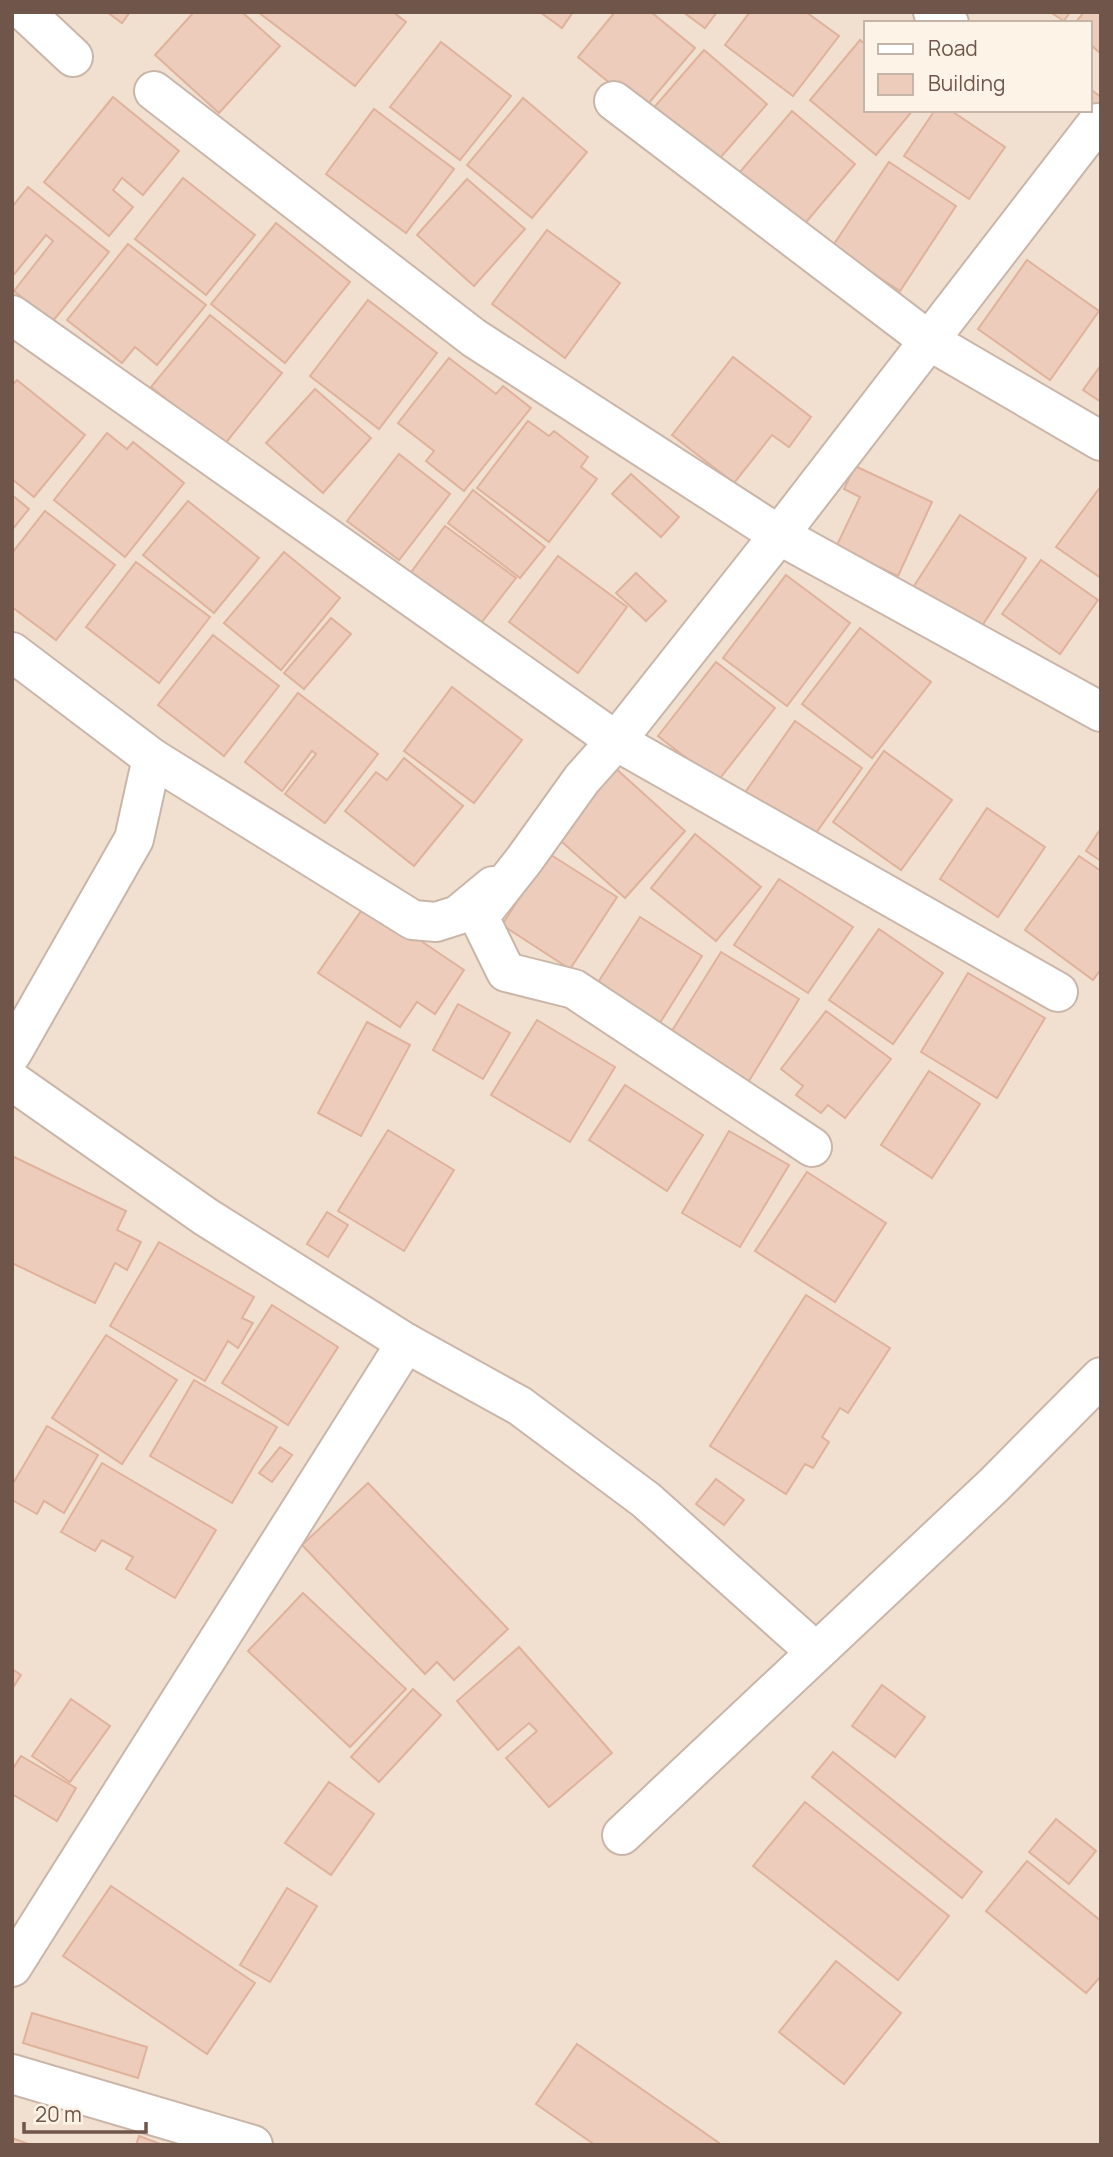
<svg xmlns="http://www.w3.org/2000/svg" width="1113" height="2157" font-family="Manrope,sans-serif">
  <rect width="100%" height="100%" fill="#faefe1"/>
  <path fill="#f1e0d0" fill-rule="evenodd" d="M12 12H1101V2145H12ZM866 23H1090V110H866Z"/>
  <g fill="#ecb" stroke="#dfb29c" stroke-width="2">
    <polygon points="107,12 130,12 122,23"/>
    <polygon points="194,12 242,12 280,46 219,113 155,55"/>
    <polygon points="258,12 393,12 406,22 355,86"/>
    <polygon points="540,12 573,12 562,28"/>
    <polygon points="615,12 651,12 695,48 643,110 578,57"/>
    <polygon points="683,12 717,12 705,28"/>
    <polygon points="750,12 806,12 839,36 793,96 725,45"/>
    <polygon points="1050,12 1070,12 1064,21"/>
    <polygon points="1084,12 1101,12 1101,54 1090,44 1090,23 1075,23"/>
    <polygon points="860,40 866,45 866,110 913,110 876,155 810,100"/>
    <polygon points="441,42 511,96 460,160 390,107"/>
    <polygon points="704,50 767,104 714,165 651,111"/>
    <polygon points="1090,89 1101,97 1101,122 1090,110"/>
    <polygon points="113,97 179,151 143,195 122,178 113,190 133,207 109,236 44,182"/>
    <polygon points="523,98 587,152 532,218 467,165"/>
    <polygon points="374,109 454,169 406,233 326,174"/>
    <polygon points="935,110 950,110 1005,147 969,199 904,156"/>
    <polygon points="792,111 855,164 797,233 734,179"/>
    <polygon points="889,162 956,206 900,291 832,247"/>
    <polygon points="183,178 255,235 206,295 135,239"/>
    <polygon points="467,179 525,229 474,286 417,235"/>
    <polygon points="28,187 109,252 52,322 14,291 53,241 46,235 12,277 12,207"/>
    <polygon points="276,223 350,282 285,363 211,304"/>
    <polygon points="547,230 620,283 565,358 492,304"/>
    <polygon points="128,244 206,305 157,365 135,347 122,363 67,320"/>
    <polygon points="1027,260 1099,311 1050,380 978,329"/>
    <polygon points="368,300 437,353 379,429 310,376"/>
    <polygon points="210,315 282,373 224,445 151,387"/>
    <polygon points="733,357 811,417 789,447 772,435 734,483 672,435"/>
    <polygon points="449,358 496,394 503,386 531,408 464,491 426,461 434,451 398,423"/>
    <polygon points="1101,365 1101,402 1083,390"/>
    <polygon points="17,380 85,435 34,497 12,479 12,385"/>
    <polygon points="315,389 371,438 323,493 266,443"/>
    <polygon points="528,421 549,436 554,431 588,457 581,467 597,479 549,542 477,488"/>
    <polygon points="107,433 127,449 133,442 184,483 125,557 54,500"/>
    <polygon points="399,454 450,494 399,560 347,521"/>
    <polygon points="855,466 932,502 898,576 836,547 860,497 844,489"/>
    <polygon points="631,474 679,517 661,537 612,494"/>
    <polygon points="1101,486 1101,578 1056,547"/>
    <polygon points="473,490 545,547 520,578 448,523"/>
    <polygon points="12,495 29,509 12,530"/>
    <polygon points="188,501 259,558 214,613 143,555"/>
    <polygon points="45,511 115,565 56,640 12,607 12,553"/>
    <polygon points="960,515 1026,558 980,629 914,586"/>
    <polygon points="445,526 516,578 478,627 409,575"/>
    <polygon points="284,552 340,598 281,670 224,623"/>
    <polygon points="558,556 627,607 578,673 509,622"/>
    <polygon points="1041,560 1098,600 1060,654 1002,614"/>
    <polygon points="136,562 210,617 159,683 86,627"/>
    <polygon points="636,573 666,601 646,621 616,593"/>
    <polygon points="786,575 850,623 787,706 723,658"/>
    <polygon points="331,618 351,634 304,689 284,673"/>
    <polygon points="860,628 931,682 872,758 802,704"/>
    <polygon points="213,635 279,686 224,756 158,705"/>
    <polygon points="716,662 775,708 717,782 658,736"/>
    <polygon points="452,687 522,740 474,803 404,751"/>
    <polygon points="298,693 378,754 325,823 285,794 316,754 312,751 282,791 245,762"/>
    <polygon points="795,721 862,768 811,840 744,794"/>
    <polygon points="884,751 952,800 901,870 833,822"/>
    <polygon points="404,758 463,806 414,866 345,811 376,772 387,780"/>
    <polygon points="613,766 685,831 625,898 553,834"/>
    <polygon points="987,808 1045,847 998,917 940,879"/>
    <polygon points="1101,828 1101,861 1086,851"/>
    <polygon points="695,834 761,887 716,941 651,888"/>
    <polygon points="548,853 617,897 570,969 502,925"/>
    <polygon points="1079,856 1101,871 1101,969 1093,980 1025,930"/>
    <polygon points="779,879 853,927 808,993 734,945"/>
    <polygon points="366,904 464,970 435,1014 417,1002 400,1027 318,973"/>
    <polygon points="640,917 702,956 658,1026 595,987"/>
    <polygon points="879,929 943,973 893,1044 829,1000"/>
    <polygon points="721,952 799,999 749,1081 670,1034"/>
    <polygon points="968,973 1045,1018 997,1098 921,1052"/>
    <polygon points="458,1004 510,1033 483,1079 433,1050"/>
    <polygon points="826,1011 891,1059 845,1118 828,1105 821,1113 796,1095 803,1086 781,1069"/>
    <polygon points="537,1020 615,1067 570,1142 491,1095"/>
    <polygon points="367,1022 410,1045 361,1136 318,1113"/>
    <polygon points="929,1071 980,1104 932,1178 881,1145"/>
    <polygon points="625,1085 703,1135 667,1191 589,1140"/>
    <polygon points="388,1130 454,1170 404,1251 338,1211"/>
    <polygon points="729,1131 789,1165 740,1247 682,1213"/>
    <polygon points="12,1156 126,1211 117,1230 141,1242 127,1270 115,1263 95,1303 12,1263"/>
    <polygon points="807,1172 886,1223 835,1302 755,1251"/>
    <polygon points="327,1212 348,1225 328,1257 307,1244"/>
    <polygon points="159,1242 254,1297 242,1318 253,1323 238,1348 228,1341 205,1381 110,1326"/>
    <polygon points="806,1295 890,1348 848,1413 840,1408 822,1437 829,1442 813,1468 805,1464 786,1494 710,1446"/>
    <polygon points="272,1305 338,1347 288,1425 222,1383"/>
    <polygon points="106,1335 177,1380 122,1464 52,1418"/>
    <polygon points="194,1380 277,1427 232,1503 150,1456"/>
    <polygon points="47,1426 98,1455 64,1513 44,1501 37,1514 12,1500 12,1485"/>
    <polygon points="280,1447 292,1455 272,1482 259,1473"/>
    <polygon points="102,1463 216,1530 175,1598 126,1569 133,1557 102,1540 95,1551 61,1532"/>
    <polygon points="716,1479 744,1500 724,1525 696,1504"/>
    <polygon points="368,1483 508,1629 454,1680 437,1662 425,1674 302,1545"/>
    <polygon points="303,1593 406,1689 350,1747 248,1651"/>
    <polygon points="519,1647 612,1753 549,1807 506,1758 537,1731 529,1723 498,1750 457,1701"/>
    <polygon points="12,1669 21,1675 12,1689"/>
    <polygon points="882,1685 925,1717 895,1757 852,1726"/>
    <polygon points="413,1689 441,1715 379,1782 351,1757"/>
    <polygon points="71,1699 110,1726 70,1782 32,1756"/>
    <polygon points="833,1752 982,1872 962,1898 812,1777"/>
    <polygon points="21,1756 76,1788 57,1821 12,1794 12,1770"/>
    <polygon points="329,1782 374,1814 331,1875 285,1843"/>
    <polygon points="805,1802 949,1916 898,1980 753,1866"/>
    <polygon points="1056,1819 1096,1851 1069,1884 1029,1852"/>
    <polygon points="1027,1861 1101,1921 1101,1976 1086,1993 986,1911"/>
    <polygon points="111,1886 255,1983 207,2054 63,1956"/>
    <polygon points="287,1888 317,1906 270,1982 240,1965"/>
    <polygon points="836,1961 901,2013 844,2084 779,2032"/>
    <polygon points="32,2013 147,2047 138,2078 23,2043"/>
    <polygon points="577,2044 722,2145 595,2145 536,2104"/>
    <polygon points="139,2136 163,2145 136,2145"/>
    <polygon points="12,2138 31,2145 12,2145"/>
  </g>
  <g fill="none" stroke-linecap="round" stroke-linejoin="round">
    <defs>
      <g id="street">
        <polyline points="25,12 73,57"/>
        <polyline points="933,12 949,23"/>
        <polyline points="154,91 474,338 779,535 1101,712"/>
        <polyline points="614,101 928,340 1101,441"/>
        <polyline points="12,315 616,741 1058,992"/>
        <polyline points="12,652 152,758 413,920 436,922 458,915 493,886"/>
        <polyline points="12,1053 134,839 152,758"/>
        <polyline points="12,1081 206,1217 406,1343 520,1406 646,1500 816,1652"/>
        <polyline points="812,1147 574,989 506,972 479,917 524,860 582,779 616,741 779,535 1097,123"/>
        <polyline points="622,1835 994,1485 1101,1377"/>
        <polyline points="12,1967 406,1343"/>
        <polyline points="12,2074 253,2145"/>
      </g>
    </defs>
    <use href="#street" stroke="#cab6a9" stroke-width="42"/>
    <use href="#street" stroke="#fff" stroke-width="38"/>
  </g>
  <rect width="1113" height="2157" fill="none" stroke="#6f554a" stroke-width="28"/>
  <rect x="864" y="21" width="228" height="91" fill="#fef3e7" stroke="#c5b4a8" stroke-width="2"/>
  <rect x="878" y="44" width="35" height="10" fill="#ffffff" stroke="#c5b4a8" stroke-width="2"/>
  <text x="928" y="56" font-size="21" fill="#6f554a">Road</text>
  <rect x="878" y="74" width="35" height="21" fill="#eeccbb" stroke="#c5b4a8" stroke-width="2"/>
  <text x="928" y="91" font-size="21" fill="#6f554a">Building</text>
  <path d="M24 2122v10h122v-10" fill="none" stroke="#6f554a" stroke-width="3.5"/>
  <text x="35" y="2122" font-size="21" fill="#6f554a" stroke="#fef3e7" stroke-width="5" paint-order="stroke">20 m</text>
</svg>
